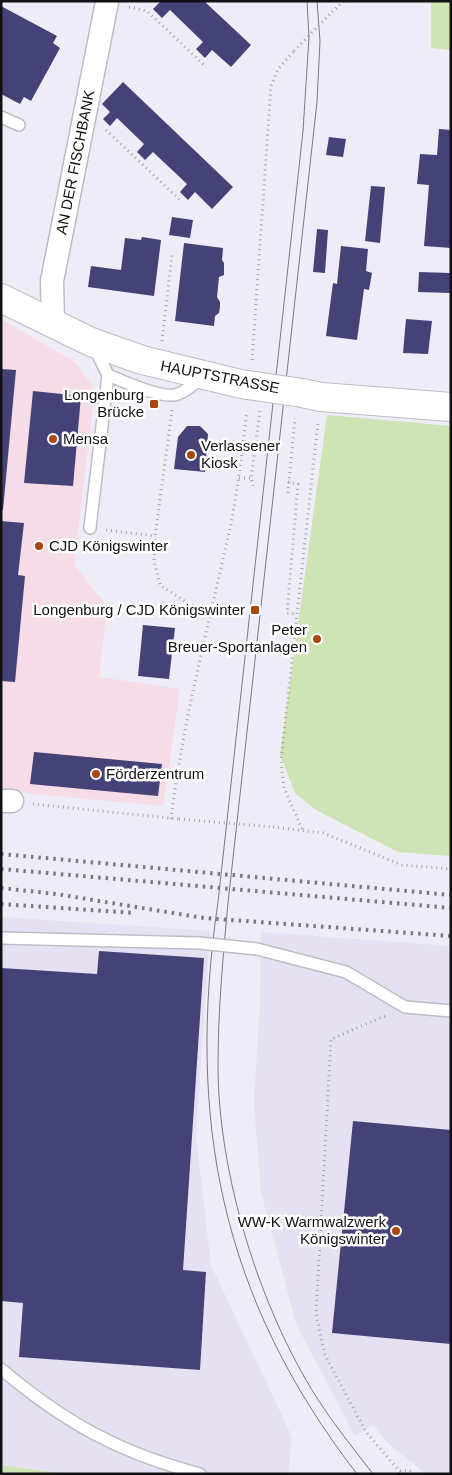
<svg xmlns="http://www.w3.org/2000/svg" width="452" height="1475" font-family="Helvetica,sans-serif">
  <rect width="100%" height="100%" fill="#eeecf7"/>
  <g fill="#e5e1f3">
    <polygon points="1,917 210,931 196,1136 211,1265 292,1437 288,1474 66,1474 1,1465"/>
    <polygon points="261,932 451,946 451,1474 426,1474 388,1443 373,1425 355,1436 296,1324 261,1192 254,1104 260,1003"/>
  </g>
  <polygon fill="#f5dce6" points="1,319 75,362 95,389 74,565 107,606 99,677 180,689 163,806 1,791"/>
  <g fill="#cee4b5">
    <polygon points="431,1 451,1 451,50 431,48"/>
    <polygon points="327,415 451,426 451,856 398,852 316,810 295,793 280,755"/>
    <polygon points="1,1465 66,1474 1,1474"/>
  </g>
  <g fill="#454277">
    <polygon points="161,1 204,1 251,45 231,67 212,50 205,58 196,49 203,42 170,10 162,18 153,9"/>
    <polygon points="1,6 57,36 53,43 60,48 31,101 24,97 20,104 1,94"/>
    <polygon points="123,82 233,187 212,209 195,192 188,200 180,192 187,184 153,152 145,160 137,152 144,144 117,118 110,126 103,119 110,112 102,104"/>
    <polygon points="439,129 451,130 451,248 424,246 429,185 417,184 420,154 437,155"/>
    <polygon points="329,137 346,139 343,157 326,155"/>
    <polygon points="371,186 385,187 380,243 365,241"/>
    <polygon points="172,217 193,220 190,238 169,235"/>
    <polygon points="317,229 328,230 325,273 313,272"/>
    <polygon points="142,237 161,240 154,296 88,287 91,266 121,270 125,238 141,240"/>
    <polygon points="184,243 223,248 222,260 224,263 224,275 219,277 217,297 220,302 220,307 219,313 215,316 214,326 175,321"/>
    <polygon points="341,246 368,249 366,271 372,273 369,290 364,289 357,340 326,336 333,283 337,284"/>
    <polygon points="419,272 451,273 451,293 418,292"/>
    <polygon points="406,319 432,321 428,354 403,353"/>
    <polygon points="1,369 16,370 3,510 1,510"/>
    <polygon points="33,391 81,396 73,486 24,483"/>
    <polygon points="187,426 200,426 208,434 205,472 174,469 178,437"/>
    <polygon points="1,521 24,523 18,575 25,576 15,682 1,681"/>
    <polygon points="143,625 175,628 169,679 138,676"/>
    <polygon points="34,752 162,764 158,796 30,784"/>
    <polygon points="99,951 204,958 183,1270 206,1272 200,1370 19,1357 23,1303 1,1301 1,968 97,974"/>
    <polygon points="353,1121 451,1130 451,1344 332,1333"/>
  </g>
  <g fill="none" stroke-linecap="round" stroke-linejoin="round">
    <defs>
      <g id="lane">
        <polyline points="1,117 19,125"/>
        <path d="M94 347 108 375C122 381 164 400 178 394 188 390 195 383 203 377"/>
        <polyline points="90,528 108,375"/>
        <polyline points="1,938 199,943"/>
        <polyline points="257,949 346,972 405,1007 451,1011"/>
        <path d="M1 1369C65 1423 120 1453 200 1474"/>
      </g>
      <g id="street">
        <path id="s1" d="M53 324 52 281 107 2"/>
        <polyline points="1,801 12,801"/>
      </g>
      <g id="secondary">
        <polyline points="1,298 91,342 142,360 241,384"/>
        <polyline points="302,393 321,397 451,407"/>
      </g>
    </defs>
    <use href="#lane" stroke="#bebcc6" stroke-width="14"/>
    <use href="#street" stroke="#bebcc6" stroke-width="25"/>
    <use href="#secondary" stroke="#bebcc6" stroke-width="30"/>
    <g stroke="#a4a3ab" stroke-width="3" stroke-dasharray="1 4" stroke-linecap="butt">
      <polyline points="129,7 147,11 206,67"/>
      <polyline points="332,12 344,1"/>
      <polyline points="106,130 182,202"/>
      <polyline points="162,341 172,255"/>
      <polyline points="252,360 271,86 278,69 294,51"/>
      <polyline points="172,410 155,536 154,561 160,585 189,604 209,612"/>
      <polyline points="239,478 251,478"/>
      <polyline points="288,482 298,484 287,613 297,614"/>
      <polyline points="253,486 251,478 260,411"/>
      <polyline points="288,493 295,418"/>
      <polyline points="106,530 155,536"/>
      <polyline points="33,804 179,819"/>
      <path d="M171 819C183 720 209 624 230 528 238 489 242 450 247 411"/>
      <polyline points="273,827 323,833 402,865 451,869"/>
      <polyline points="302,829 284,788 281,761 318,422"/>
      <polyline points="385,1016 331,1039 316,1314 325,1355 366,1432 402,1474"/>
      <polyline points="400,1471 409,1470 414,1474"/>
    </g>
    <use href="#lane" stroke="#fff" stroke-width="11"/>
    <use href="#street" stroke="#fff" stroke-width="22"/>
    <use href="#secondary" stroke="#fff" stroke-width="28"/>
    <g stroke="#7a7980" stroke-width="1">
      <path d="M307 1 309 37 303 131 218 902C186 1120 221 1298 357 1474"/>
      <path d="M317 1 320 41 317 102 228 903C223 957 218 1011 218 1065 218 1173 259 1307 317 1398 334 1425 354 1449 373 1474"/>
    </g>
    <g stroke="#7a7980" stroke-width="4" stroke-dasharray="2.5 5" stroke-linecap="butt">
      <polyline points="1,854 451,895"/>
      <polyline points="1,869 451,908"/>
      <polyline points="1,888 56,894 204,918 451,936"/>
      <polyline points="1,904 135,913"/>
    </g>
    <defs>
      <polyline id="lane-bridge" points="199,943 257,949"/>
      <polyline id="secondary-bridge" points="241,384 302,393"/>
    </defs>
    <use href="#lane-bridge" stroke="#bebcc6" stroke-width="14" stroke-linecap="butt"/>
    <use href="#secondary-bridge" stroke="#bebcc6" stroke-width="30" stroke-linecap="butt"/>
    <g stroke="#a4a3ab" stroke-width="3" stroke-dasharray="1 4" stroke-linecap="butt">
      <polyline points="294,51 332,12"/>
      <polyline points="179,819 273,827"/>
    </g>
    <use href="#lane-bridge" stroke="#fff" stroke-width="11"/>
    <use href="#secondary-bridge" stroke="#fff" stroke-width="28"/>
  </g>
  <g fill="#aa470c" stroke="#fff" stroke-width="2">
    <rect x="149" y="399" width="10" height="10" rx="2.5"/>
    <circle cx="53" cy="439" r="5"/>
    <circle cx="191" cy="455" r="5"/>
    <circle cx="39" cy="546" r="5"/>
    <rect x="250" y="605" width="10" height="10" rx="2.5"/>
    <circle cx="317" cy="639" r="5"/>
    <circle cx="96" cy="774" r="5"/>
    <circle cx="396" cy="1231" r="5"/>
  </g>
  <g text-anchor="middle" stroke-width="5" stroke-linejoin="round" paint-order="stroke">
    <g font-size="15" fill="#121115" stroke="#fff">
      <text dy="5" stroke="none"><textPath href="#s1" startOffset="164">AN DER FISCHBANK</textPath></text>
      <text transform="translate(220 377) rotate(11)" y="5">HAUPTSTRASSE</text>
    </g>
    <g font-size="15" fill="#121115" stroke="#fff" text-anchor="end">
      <text x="144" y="400">Longenburg<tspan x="144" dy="17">Brücke</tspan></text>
      <text x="63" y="444" text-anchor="start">Mensa</text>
      <text x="201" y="451" text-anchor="start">Verlassener<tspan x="201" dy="17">Kiosk</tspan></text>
      <text x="49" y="551" text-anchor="start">CJD Königswinter</text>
      <text x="245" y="615">Longenburg / CJD Königswinter</text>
      <text x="307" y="635">Peter<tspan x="307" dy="17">Breuer-Sportanlagen</tspan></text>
      <text x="106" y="779" text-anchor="start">Förderzentrum</text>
      <text x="386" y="1227">WW-K Warmwalzwerk<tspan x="386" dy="17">Königswinter</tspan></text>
    </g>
  </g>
  <rect width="452" height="1475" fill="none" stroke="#121115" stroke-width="5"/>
</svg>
